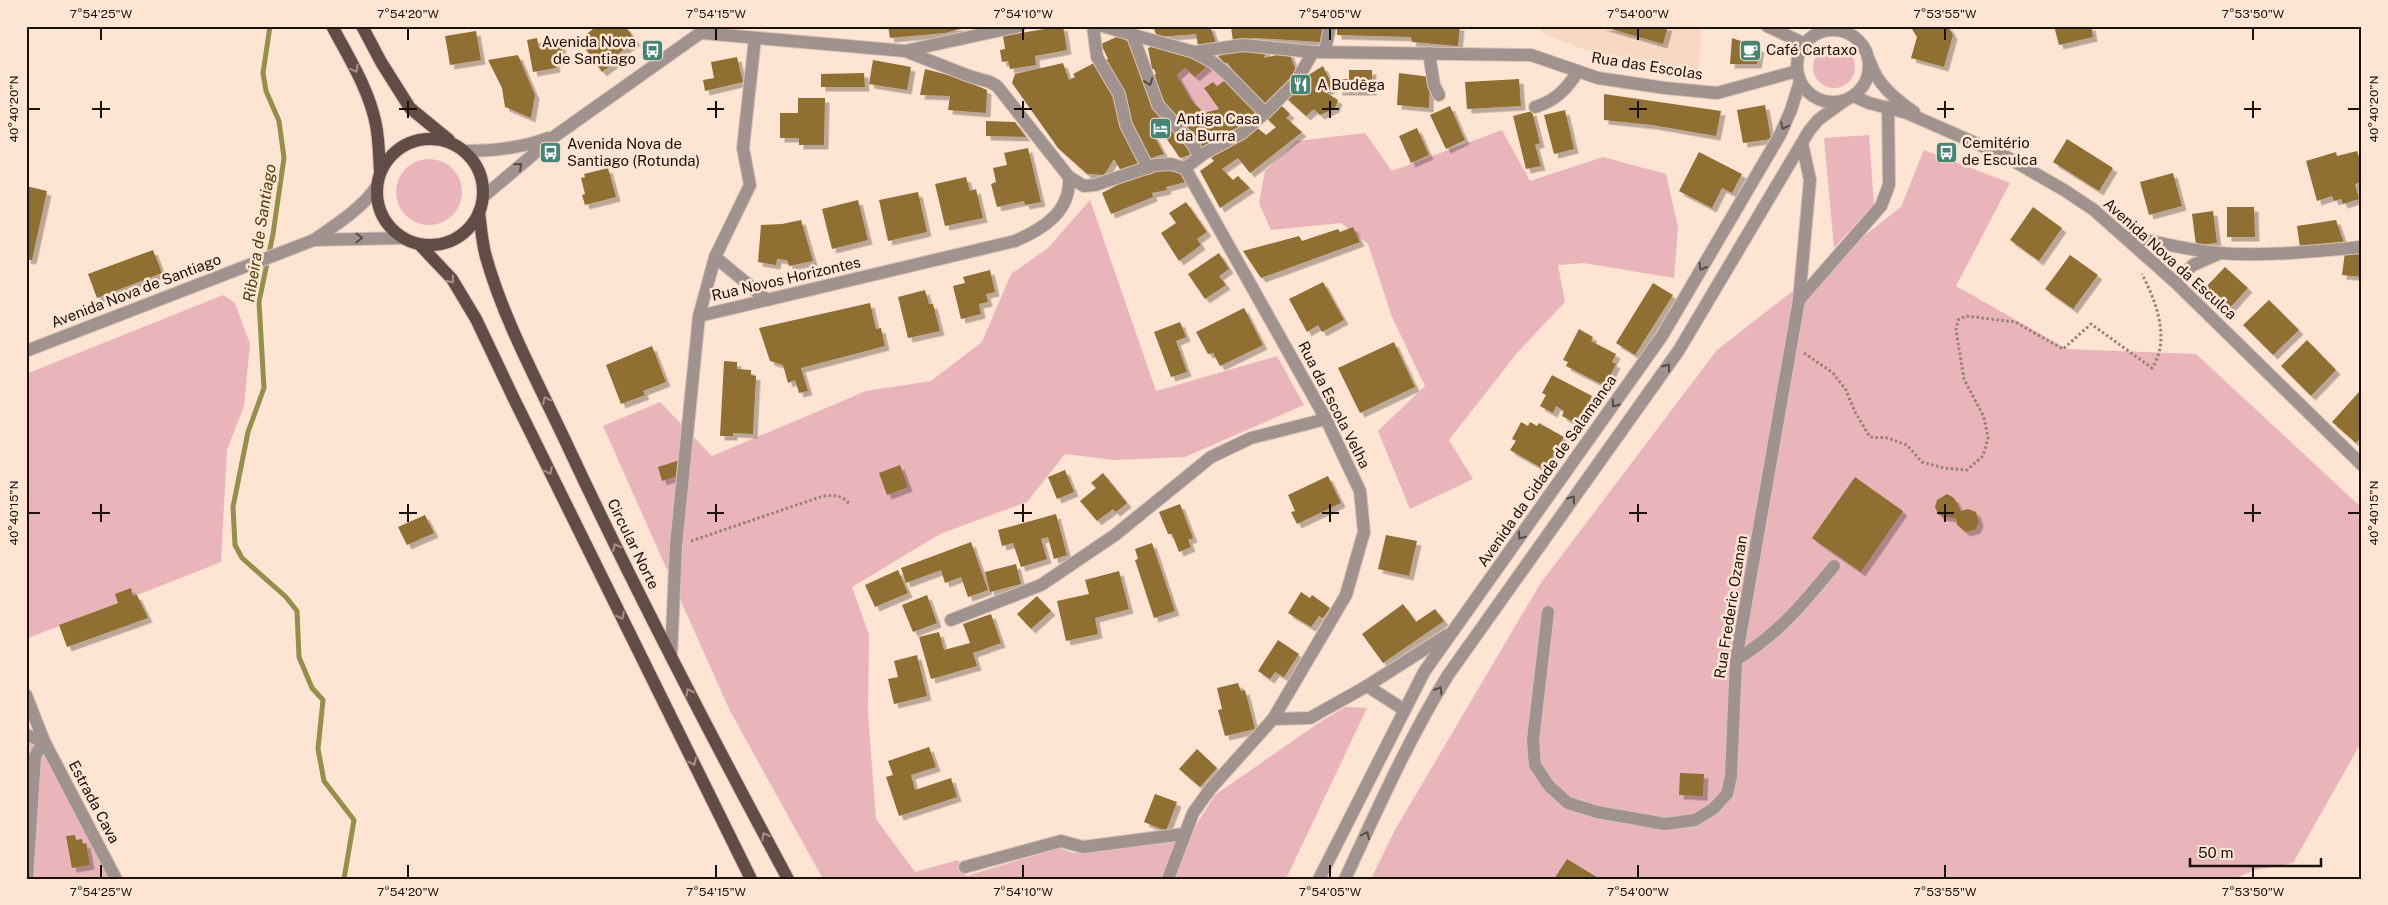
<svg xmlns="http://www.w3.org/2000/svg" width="2388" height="905" font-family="'Public Sans',sans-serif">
  <defs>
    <filter id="shadow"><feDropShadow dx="4.5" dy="4.5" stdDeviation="0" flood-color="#0004"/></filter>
  </defs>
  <rect width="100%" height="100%" fill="#fee4d2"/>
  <polygon fill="#f8d8c1" points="1541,26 1702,26 1699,70 1585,50 1542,33"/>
  <g fill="#e9b5bb">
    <circle cx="1834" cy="67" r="21"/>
    <polygon points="1210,64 1228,78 1217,86 1213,82 1204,88 1219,109 1204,113 1192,101 1177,75 1185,68 1195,76"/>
    <polygon points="1502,130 1530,181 1603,157 1666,174 1678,227 1674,278 1584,263 1558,265 1565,302 1517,353 1449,440 1473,479 1410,509 1378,431 1425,386 1392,317 1368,244 1341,223 1271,230 1259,203 1265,171 1297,141 1365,133 1392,171"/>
    <polygon points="1869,135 1874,204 1834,248 1824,138"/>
    <polygon points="1924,150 2010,183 1956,286 2067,349 2196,354 2362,508 2362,741 2293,863 2255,870 2234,879 1371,879 1395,830 1540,584 1717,350 1901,207"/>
    <circle cx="429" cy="192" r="33"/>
    <polygon points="1090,200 1156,391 1277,356 1304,405 1185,457 1113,460 1065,454 1027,502 940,534 852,587 869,635 868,713 876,819 915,872 958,860 966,876 1060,848 1073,853 1187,839 1215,795 1320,722 1345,707 1367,708 1286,879 823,879 730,711 603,426 660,402 712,456 866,391 931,381 982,342 1011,274 1048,248"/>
    <polygon points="223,295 235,303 250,344 244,406 227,450 221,562 26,639 26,374"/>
    <polygon points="26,720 110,879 26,879"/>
  </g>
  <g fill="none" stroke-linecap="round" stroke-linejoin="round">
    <polyline stroke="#948f4b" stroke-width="5" points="270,26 263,73 266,91 279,121 284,158 273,234 259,302 264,388 248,432 233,507 235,545 242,558 286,597 297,611 299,657 312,688 323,700 318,749 324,781 354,820 344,879"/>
  </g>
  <g fill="#8f6f31" filter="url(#shadow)">
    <polygon points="597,26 625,26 636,41 618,54 621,58 602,72 581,43 586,39 584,36"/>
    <polygon points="888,26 967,26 968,27 945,33 890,38"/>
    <polygon points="1063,26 1067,50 1035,56 1036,65 1010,69 1008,61 1002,62 1000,50 1005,49 1003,36"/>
    <polygon points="1153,26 1210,26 1216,43 1198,45 1196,34 1157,37"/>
    <polygon points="1240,26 1324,26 1321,42 1255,38 1233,41 1231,27"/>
    <polygon points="1337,26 1460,26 1458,46 1412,42 1411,37 1337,35"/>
    <polygon points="1601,26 1668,26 1663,44"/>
    <polygon points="1910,26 1948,26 1953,35 1944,67 1911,58 1917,37"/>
    <polygon points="2054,26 2091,26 2093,37 2059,45"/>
    <polygon points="476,31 481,60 450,65 445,36"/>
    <polygon points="1123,34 1126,41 1130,40 1192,154 1180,158 1157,125 1150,128 1164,154 1148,159 1133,133 1124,100 1116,75 1113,77 1105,61 1108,59 1101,44"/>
    <polygon points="537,38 539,48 561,44 564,60 555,62 556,68 533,72 527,40"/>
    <polygon points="1732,38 1760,48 1757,64 1730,64"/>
    <polygon points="1156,45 1174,53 1197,57 1210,64 1195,77 1185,68 1177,75 1192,101 1204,113 1219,109 1204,88 1213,82 1217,86 1228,78 1261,114 1204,151 1168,110 1160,96 1153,76 1156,74 1154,69 1152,69 1148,48"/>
    <polygon points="1241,49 1266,49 1264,58 1289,52 1297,74 1264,107 1235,76 1228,63 1224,63 1218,56"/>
    <polygon points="518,55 535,95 531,118 505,107 502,88 488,60"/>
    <polygon points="737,57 743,82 705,91 703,80 714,78 711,62"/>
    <polygon points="873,60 911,67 907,90 869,84"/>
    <polygon points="1096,62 1107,79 1143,163 1121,171 1114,159 1104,175 1087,174 1058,148 1012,83 1015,74 1063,63 1069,80 1075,77 1073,74"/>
    <polygon points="1323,66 1333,87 1325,92 1338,100 1335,108 1320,115 1314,109 1306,116 1286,98 1310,74"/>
    <polygon points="925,69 956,77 987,90 986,113 948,110 950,96 920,95"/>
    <polygon points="1349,70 1372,70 1372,91 1338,91 1338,79 1349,79"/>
    <polygon points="864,73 865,87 821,87 821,74"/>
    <polygon points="1399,73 1430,77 1429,108 1397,105"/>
    <polygon points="1519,79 1521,106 1467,109 1465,82"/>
    <polygon points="1604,94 1721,111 1716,136 1652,125 1604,120"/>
    <polygon points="798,98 825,98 824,145 799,145 799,138 780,138 780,113 798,113"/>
    <polygon points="1279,103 1290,114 1286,118 1302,132 1250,173 1238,158 1222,169 1233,180 1238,176 1250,188 1220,208 1200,171 1214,161 1207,153 1255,126 1266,135 1276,127 1265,117"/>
    <polygon points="1765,105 1771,139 1743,143 1737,110"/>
    <polygon points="1450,106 1465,140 1446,149 1430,115"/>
    <polygon points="1565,110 1574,149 1554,154 1544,115"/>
    <polygon points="1532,111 1540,143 1535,145 1541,166 1526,169 1513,116"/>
    <polygon points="986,121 1015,122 1026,137 986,136"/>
    <polygon points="1417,128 1429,155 1411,163 1399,136"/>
    <polygon points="2067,139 2113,168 2099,191 2053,162"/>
    <polygon points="1028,148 1041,202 1025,205 1024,201 997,207 991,184 996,182 993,168 1007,165 1004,153"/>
    <polygon points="2357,151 2362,166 2362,182 2355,184 2359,199 2343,204 2341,199 2334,201 2332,196 2317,201 2306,161 2336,152 2337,156"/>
    <polygon points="1699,152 1742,174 1732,193 1722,188 1712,208 1679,191"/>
    <polygon points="608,168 616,197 585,205 582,195 585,194 581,178 585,177 584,174"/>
    <polygon points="1163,168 1183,172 1189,181 1166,187 1167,190 1152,193 1153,197 1111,214 1102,193 1121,183"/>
    <polygon points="2173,173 2182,206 2149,215 2140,182"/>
    <polygon points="966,177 970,191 976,189 983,218 945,226 935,184"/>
    <polygon points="26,186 47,191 32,260 26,259"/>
    <polygon points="918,192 927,232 888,241 879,200"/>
    <polygon points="858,200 868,240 832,249 822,209"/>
    <polygon points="1186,202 1207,232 1197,239 1201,245 1179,261 1161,233 1176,223 1169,213"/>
    <polygon points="2033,207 2062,228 2039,261 2010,240"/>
    <polygon points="2227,207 2254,207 2255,237 2227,237"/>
    <polygon points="2213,211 2217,243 2196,245 2192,214"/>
    <polygon points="801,220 813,261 789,266 787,260 777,259 776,265 758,262 761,225 782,224"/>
    <polygon points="2336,220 2344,243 2300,247 2297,226"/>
    <polygon points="1353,227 1360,242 1261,278 1243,251 1299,236 1302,241 1338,229 1340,232"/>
    <polygon points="153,250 162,273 97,298 88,274"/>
    <polygon points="2345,252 2362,254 2362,277 2342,275"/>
    <polygon points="1219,253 1229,269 1219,276 1226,285 1205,299 1188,274"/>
    <polygon points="2070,255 2098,275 2073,309 2045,289"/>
    <polygon points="2225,267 2248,288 2225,313 2216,304 2220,300 2206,287"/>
    <polygon points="990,270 995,292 986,294 988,302 979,304 981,314 961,319 953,286 965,283 963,277"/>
    <polygon points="1323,282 1344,320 1322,332 1318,325 1307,332 1289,299"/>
    <polygon points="1653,283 1673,295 1635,355 1616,343"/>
    <polygon points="925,290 929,304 933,304 940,331 908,338 898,297"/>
    <polygon points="2269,300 2299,330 2273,355 2243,325"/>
    <polygon points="870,303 876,329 881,328 885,346 801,368 808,391 799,393 795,380 788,383 783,365 770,361 759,328"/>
    <polygon points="1244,308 1263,345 1220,366 1213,353 1208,354 1196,332"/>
    <polygon points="1180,322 1186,337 1176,341 1187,372 1171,377 1154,332"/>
    <polygon points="1579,329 1593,337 1591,341 1616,354 1612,362 1616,364 1605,386 1566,366 1568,362 1563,360"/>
    <polygon points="2307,340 2336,370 2311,396 2281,366"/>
    <polygon points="1394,342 1415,387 1360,413 1338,368"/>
    <polygon points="652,346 666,382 643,391 645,395 621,404 606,365"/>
    <polygon points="724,361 737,362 737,369 751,370 751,375 756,376 753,434 733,433 733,436 720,436"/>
    <polygon points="1552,375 1592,396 1577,424 1562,416 1564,411 1556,406 1553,413 1540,406 1546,395 1542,393"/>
    <polygon points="2359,392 2362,395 2362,436 2356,443 2332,422"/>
    <polygon points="1521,422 1528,426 1530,422 1537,426 1539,423 1564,437 1545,470 1510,450 1516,441 1512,439"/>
    <polygon points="680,460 680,475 662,481 658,467"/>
    <polygon points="900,465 908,487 887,495 879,473"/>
    <polygon points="1065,470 1074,492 1057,499 1048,477"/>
    <polygon points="1103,473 1127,503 1116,512 1113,509 1097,521 1080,501 1096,488 1091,483"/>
    <polygon points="1328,476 1341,503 1297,524 1291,512 1295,511 1288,495"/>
    <polygon points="1855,477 1903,511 1861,572 1812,538"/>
    <polygon points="1947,494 1954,498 1961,511 1968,509 1976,512 1979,522 1976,529 1966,532 1957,525 1956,518 1944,517 1938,514 1935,507 1937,500"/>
    <polygon points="1180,504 1193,538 1188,540 1191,547 1179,552 1172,534 1168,534 1159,512"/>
    <polygon points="1056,514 1067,555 1054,559 1048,537 1041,539 1047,559 1021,567 1013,543 1002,546 998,530"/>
    <polygon points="425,515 434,533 407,545 398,527"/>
    <polygon points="1386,535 1417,541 1409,576 1378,569"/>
    <polygon points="971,542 988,590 968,597 961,577 945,583 941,570 906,583 901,568"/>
    <polygon points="1152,543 1175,611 1154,618 1135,560 1138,559 1135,549"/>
    <polygon points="1016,564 1021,584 990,592 985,572"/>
    <polygon points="898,570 908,593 875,607 865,585"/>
    <polygon points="1119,571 1129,609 1095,618 1098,634 1066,641 1057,601 1089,594 1085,580"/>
    <polygon points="131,588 133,596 137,595 148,618 67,647 59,625 118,603 115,594"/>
    <polygon points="1301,592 1310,598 1312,595 1330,608 1323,618 1319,616 1311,627 1288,613"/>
    <polygon points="927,595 937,623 913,632 902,605"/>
    <polygon points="1037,596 1051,611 1031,629 1017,614"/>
    <polygon points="1403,604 1416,622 1435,609 1444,621 1383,663 1362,634"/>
    <polygon points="991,614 1001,643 973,653 977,666 931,679 919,637 939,632 944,650 970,643 963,624"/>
    <polygon points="1278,640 1299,654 1284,677 1275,672 1270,679 1258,671"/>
    <polygon points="917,655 927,696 894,704 888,679 898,677 894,661"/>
    <polygon points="1238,683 1241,691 1245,690 1255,729 1225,736 1218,710 1222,709 1217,688"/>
    <polygon points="929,747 936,767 911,775 915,790 951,778 957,797 899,816 886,777 893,775 888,761"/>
    <polygon points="1197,749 1217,768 1200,787 1179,769"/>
    <polygon points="1680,773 1704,774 1703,796 1679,795"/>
    <polygon points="1155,794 1177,802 1166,831 1144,822"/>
    <polygon points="75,835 76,840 82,839 83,844 86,843 90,865 72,868 66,836"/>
    <polygon points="1567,859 1600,879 1554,879"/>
  </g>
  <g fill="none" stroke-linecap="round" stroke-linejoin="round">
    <defs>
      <g id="minor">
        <polyline points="1093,26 1097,57 1119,94 1126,125 1148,168"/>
        <polyline points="1102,26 1194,52 1243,45 1313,52 1531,55 1598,78 1665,88 1717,93 1797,71"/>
        <polyline points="1767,26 1805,44"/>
        <circle cx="1833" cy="66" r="36"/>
        <polyline points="701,33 905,51 1020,26"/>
        <polyline points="1133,36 1158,105 1193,144 1199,157"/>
        <polyline points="905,51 969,76 990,82 997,86 1069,177 1084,186 1095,185 1155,165 1171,164 1185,168"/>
        <polyline points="1325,51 1330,26"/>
        <polyline points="1194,52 1214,63 1226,73 1265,113"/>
        <polyline points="1429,53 1434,85 1439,95"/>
        <path d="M1870 62C1877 84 1895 99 1914 112"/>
        <polyline points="1853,96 1869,103 1907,113 2005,156 2064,190 2094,210 2175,282 2362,465"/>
        <path d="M1535 107C1555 101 1567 89 1578 71"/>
        <path d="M464 151C491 151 522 148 548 138"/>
        <polyline points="1185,168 1205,153 1242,133 1265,113 1296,82 1313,52"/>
        <polyline points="483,197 555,136 706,29"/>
        <path d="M2124 235C2156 242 2187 250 2219 253 2265 257 2316 251 2362 247"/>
        <polyline points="314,240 404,238"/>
        <polyline points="715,257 767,300"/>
        <polyline points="2175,282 2193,265 2218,254"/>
        <polyline points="1799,300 1881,206 1889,185 1888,107"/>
        <path d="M699 316 1015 241C1043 229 1071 212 1069 177"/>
        <path d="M26 351 314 240C334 226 364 207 377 186"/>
        <polyline points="1548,612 1533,740 1535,765 1549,786 1568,803 1597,812 1665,824 1695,820 1713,809 1727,794 1731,776 1736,660 1799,300 1810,180 1802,143"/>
        <polyline points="951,620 1041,585 1115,535 1211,457 1251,438 1326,419"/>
        <polyline points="671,656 676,545 699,316 715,257 750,185 743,148 755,38"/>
        <path d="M1736 660C1779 633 1802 605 1834 566"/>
        <polyline points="1367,686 1403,709"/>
        <polyline points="26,695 44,741 116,879"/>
        <polyline points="1273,719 1310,718 1367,686 1447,635"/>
        <polyline points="26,735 44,741"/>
        <polyline points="965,867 1061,841 1083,847 1183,834"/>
        <polyline points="27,879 35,756 44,741"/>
        <polyline points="1168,879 1193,813 1211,788 1273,719 1346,595 1364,532 1360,491 1326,419 1185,168"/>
        <polyline points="1319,879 1424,672 1662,336 1780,135 1791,110 1800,81"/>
        <path d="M1345 879C1377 810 1408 740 1448 675L1679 350 1809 131 1818 120 1844 101"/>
      </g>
      <g id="major">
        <path d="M332 26C349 58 369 89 376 125 379 140 379 156 380 171"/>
        <polyline points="362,26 381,62 410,108 449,140"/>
        <circle cx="430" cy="192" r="53"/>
        <path d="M479 212C481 227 482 243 486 257 505 324 541 388 570 451 638 596 712 738 788 879"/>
        <polyline points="419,244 452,279 476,319 514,399 751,879"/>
      </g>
    </defs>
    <use href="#minor" stroke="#d9c2b2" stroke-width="14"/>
    <use href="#major" stroke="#d9c2b2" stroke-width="14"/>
    <g stroke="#958376" stroke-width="3" stroke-dasharray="2.5 2.5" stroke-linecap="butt">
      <path d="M1804 353 1833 373 1846 390 1855 412 1870 437 1888 438 1907 445 1922 462 1944 468 1967 470 1983 456 1988 438 1984 417 1964 379 1956 330 1958 320 1966 316 2015 322 2063 349 2091 324 2152 368C2171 340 2156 301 2142 274"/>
      <path d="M691 541 823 496C835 495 843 495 850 505"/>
    </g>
    <use href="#minor" stroke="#a0938f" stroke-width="12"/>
    <use href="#major" stroke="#624c47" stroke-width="12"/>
  </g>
  <defs><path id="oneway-chevron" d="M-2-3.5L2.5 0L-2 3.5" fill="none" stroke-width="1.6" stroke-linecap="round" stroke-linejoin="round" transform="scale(1.25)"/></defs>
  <g stroke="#a89086">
    <use href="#oneway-chevron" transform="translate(355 69) rotate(62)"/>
    <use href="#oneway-chevron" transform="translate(451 280) rotate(52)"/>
    <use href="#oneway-chevron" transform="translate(546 400) rotate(-115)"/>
    <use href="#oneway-chevron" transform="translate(549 471) rotate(64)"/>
    <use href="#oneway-chevron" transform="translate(616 547) rotate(-117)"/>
    <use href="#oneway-chevron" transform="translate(621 616) rotate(64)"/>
    <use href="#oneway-chevron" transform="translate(689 692) rotate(-117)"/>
    <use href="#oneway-chevron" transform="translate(693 762) rotate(64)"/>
    <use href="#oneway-chevron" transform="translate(765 836) rotate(-118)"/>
  </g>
  <g stroke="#564c46">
    <use href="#oneway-chevron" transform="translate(1149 82) rotate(70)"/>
    <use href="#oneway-chevron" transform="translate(1784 126) rotate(115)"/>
    <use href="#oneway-chevron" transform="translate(519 166) rotate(-41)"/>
    <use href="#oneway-chevron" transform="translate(359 238) rotate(1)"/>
    <use href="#oneway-chevron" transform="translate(1702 267) rotate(120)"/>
    <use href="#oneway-chevron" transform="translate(1667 367) rotate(-54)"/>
    <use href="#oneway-chevron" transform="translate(1615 404) rotate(125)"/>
    <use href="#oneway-chevron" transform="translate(1572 499) rotate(-54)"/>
    <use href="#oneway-chevron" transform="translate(1521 536) rotate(126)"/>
    <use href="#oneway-chevron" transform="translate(1439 690) rotate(-59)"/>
    <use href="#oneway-chevron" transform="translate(1366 835) rotate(-65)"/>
  </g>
  <path fill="none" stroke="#19110a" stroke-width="2" d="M101 28V40M408 28V40M716 28V40M1023 28V40M1330 28V40M1638 28V40M1945 28V40M2253 28V40M101 101V118M408 101V118M716 101V118M1023 101V118M1330 101V118M1638 101V118M1945 101V118M2253 101V118M28 109H40M92 109H110M399 109H417M707 109H724M1014 109H1032M1322 109H1339M1629 109H1647M1937 109H1954M2244 109H2261M2348 109H2360M101 504V522M408 504V522M716 504V522M1023 504V522M1330 504V522M1638 504V522M1945 504V522M2253 504V522M28 513H40M92 513H110M399 513H417M707 513H724M1014 513H1032M1322 513H1339M1629 513H1647M1937 513H1954M2244 513H2261M2348 513H2360M101 865V878M408 865V878M716 865V878M1023 865V878M1330 865V878M1638 865V878M1945 865V878M2253 865V878"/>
  <defs>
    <symbol id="cafe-square" viewBox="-11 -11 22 22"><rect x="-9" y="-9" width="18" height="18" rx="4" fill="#448574" stroke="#fee4d2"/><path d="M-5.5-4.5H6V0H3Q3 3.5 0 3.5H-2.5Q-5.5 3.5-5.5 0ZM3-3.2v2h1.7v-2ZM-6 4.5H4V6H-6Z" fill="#fff"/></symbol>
    <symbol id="bus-square" viewBox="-11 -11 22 22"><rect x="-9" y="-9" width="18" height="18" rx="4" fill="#448574" stroke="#fee4d2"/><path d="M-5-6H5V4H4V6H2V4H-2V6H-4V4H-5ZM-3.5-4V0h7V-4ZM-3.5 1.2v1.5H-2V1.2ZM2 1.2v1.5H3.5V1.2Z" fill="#fff"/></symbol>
    <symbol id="restaurant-square" viewBox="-11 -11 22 22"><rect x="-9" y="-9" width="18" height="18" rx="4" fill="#448574" stroke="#fee4d2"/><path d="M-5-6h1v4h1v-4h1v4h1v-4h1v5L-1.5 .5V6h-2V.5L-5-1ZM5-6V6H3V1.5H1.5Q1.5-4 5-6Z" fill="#fff"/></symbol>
    <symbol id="hotel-square" viewBox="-11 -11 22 22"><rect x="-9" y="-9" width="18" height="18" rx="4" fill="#448574" stroke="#fee4d2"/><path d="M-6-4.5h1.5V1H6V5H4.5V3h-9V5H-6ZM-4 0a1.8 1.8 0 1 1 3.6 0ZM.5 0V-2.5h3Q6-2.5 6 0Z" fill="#fff"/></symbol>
  </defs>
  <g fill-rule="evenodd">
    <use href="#cafe-square" x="1738" y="38" width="25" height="25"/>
    <use href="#bus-square" x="640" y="38" width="25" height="25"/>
    <use href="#restaurant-square" x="1288" y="72" width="25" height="25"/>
    <use href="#hotel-square" x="1148" y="116" width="25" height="25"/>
    <use href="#bus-square" x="1934" y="140" width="25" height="25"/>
    <use href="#bus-square" x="538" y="140" width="25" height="25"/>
  </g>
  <g text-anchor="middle" stroke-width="5" stroke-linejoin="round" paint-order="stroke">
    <g font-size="15" fill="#19110a" stroke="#fee4d2" text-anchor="start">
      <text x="636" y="47" text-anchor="end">Avenida Nova<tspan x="636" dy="17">de Santiago</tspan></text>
      <text x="1766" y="55">Café Cartaxo</text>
      <text x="1317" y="90">A Budêga</text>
      <text x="1176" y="124">Antiga Casa<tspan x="1176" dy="17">da Burra</tspan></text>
      <text x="1962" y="148">Cemitério<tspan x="1962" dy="17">de Esculca</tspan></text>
      <text x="567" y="149">Avenida Nova de<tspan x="567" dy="17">Santiago (Rotunda)</tspan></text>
    </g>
    <g font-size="15" fill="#19110a" stroke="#fee4d2">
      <text transform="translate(1647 66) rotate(9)" y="5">Rua das Escolas</text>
      <text transform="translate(2170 259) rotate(42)" y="5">Avenida Nova da Esculca</text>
      <text transform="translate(786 279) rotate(-13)" y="5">Rua Novos Horizontes</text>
      <text transform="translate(136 291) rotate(-21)" y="5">Avenida Nova de Santiago</text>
      <text transform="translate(1334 405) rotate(63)" y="5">Rua da Escola Velha</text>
      <text transform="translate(1547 471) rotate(-55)" y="5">Avenida da Cidade de Salamanca</text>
      <text transform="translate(633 544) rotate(64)" y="5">Circular Norte</text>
      <text transform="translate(1731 607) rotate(-81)" y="5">Rua Frederic Ozanan</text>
      <text transform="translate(94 802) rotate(62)" y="5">Estrada Cava</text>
    </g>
    <g font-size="16" font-style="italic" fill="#46420b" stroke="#fee4d2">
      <text transform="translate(259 233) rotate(-81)" y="6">Ribeira de Santiago</text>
    </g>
  </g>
  <rect width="2388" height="905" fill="none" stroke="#fee4d2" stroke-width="55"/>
  <path d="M2190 858v8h131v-8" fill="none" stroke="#19110a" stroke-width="2.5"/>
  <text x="2198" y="858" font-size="15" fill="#19110a" stroke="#fee4d2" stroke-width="4" paint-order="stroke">50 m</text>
  <rect x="28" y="28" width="2332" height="850" fill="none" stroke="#19110a" stroke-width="2"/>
  <g font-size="12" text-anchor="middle" fill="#19110a">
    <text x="101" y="18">7°54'25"W</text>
    <text x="408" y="18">7°54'20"W</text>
    <text x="716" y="18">7°54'15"W</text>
    <text x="1023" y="18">7°54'10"W</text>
    <text x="1330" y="18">7°54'05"W</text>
    <text x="1638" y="18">7°54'00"W</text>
    <text x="1945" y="18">7°53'55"W</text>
    <text x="2253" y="18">7°53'50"W</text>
    <text transform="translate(14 109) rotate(-90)" y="4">40°40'20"N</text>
    <text transform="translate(2374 109) rotate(-90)" y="4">40°40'20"N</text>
    <text transform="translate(14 513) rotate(-90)" y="4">40°40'15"N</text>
    <text transform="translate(2374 513) rotate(-90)" y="4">40°40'15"N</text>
    <text x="101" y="896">7°54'25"W</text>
    <text x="408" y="896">7°54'20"W</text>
    <text x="716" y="896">7°54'15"W</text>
    <text x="1023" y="896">7°54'10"W</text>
    <text x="1330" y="896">7°54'05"W</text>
    <text x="1638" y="896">7°54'00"W</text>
    <text x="1945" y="896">7°53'55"W</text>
    <text x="2253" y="896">7°53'50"W</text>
  </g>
</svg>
